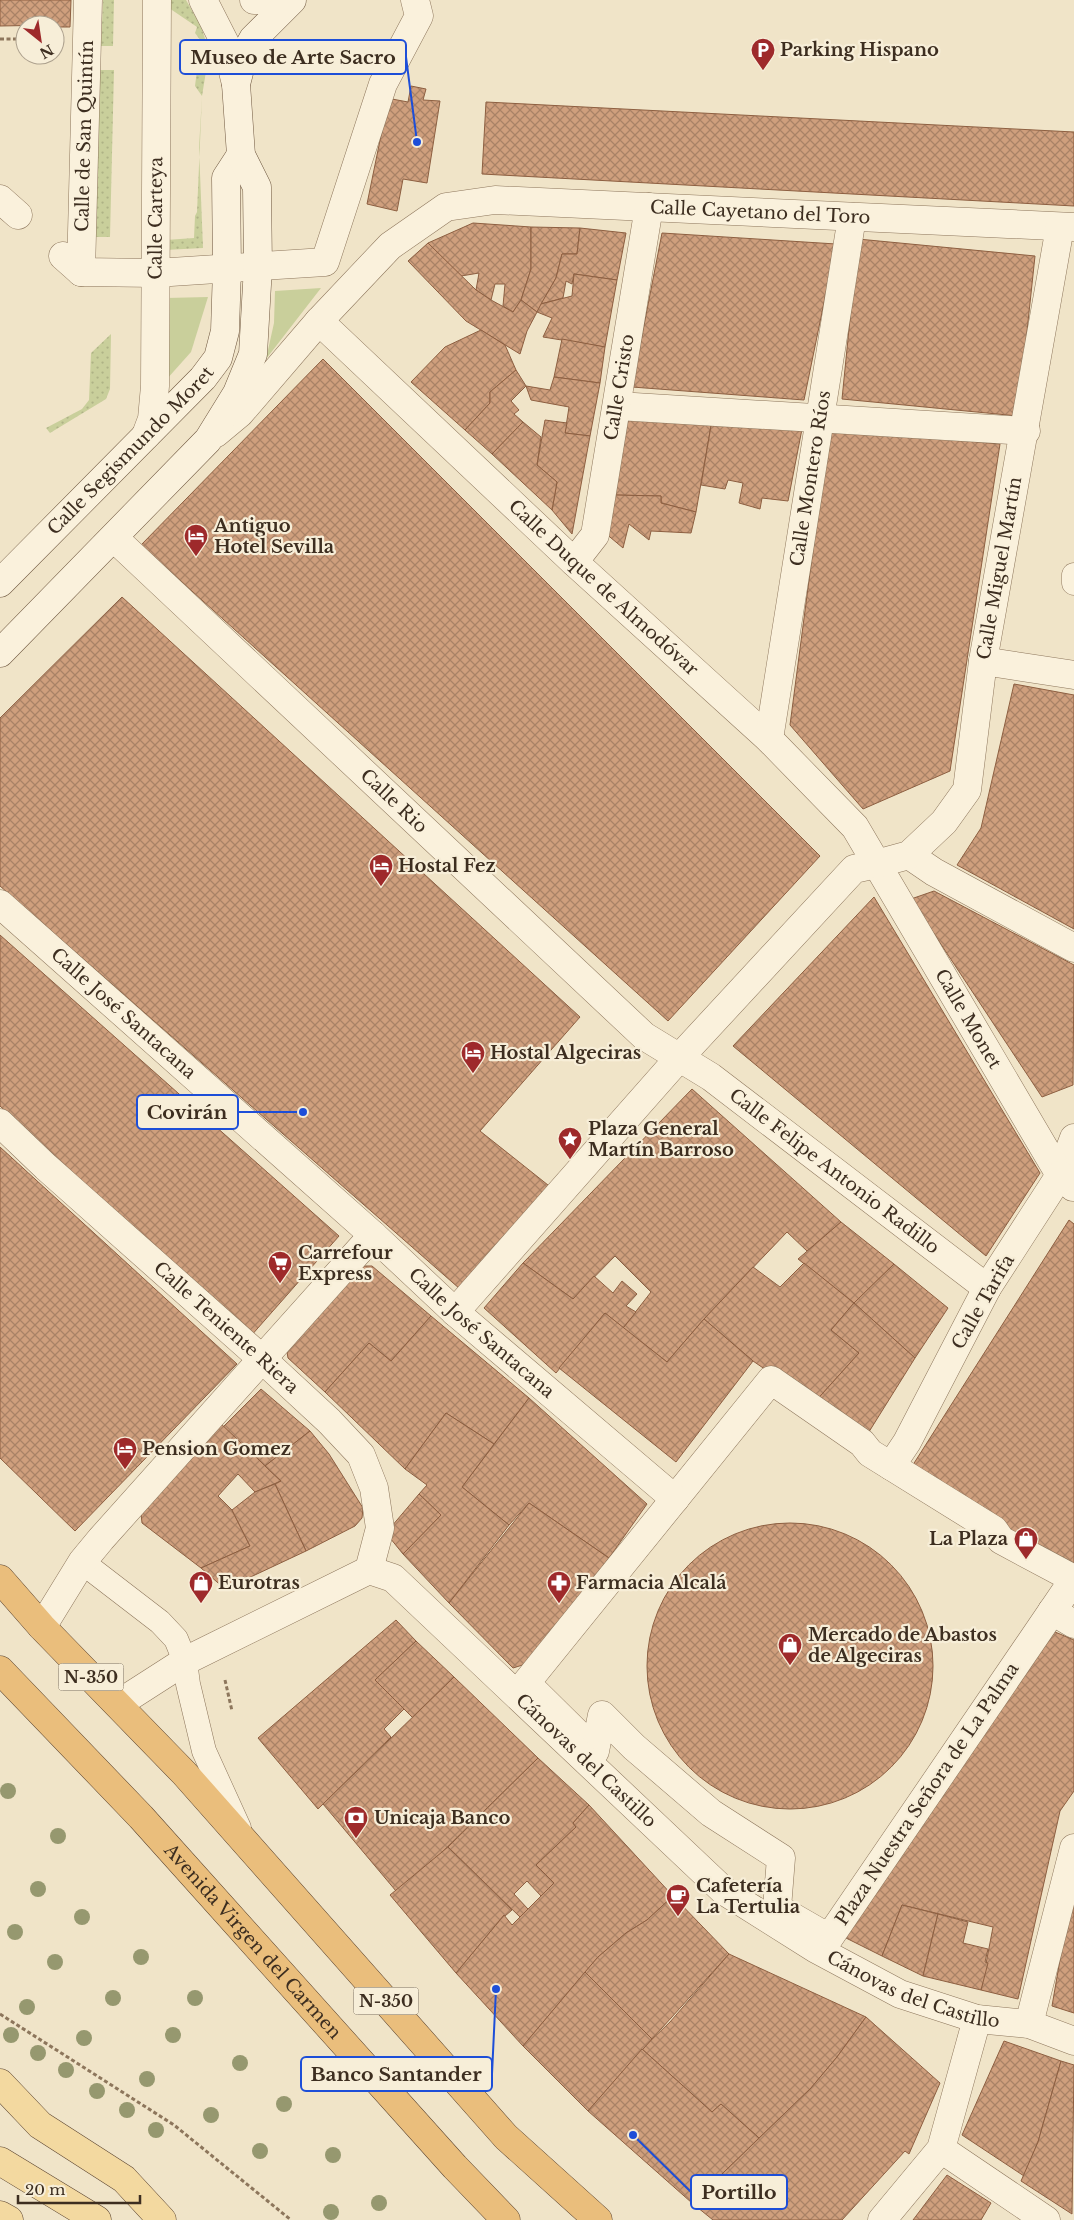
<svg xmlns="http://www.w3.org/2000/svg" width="1074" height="2220" font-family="'Libre Baskerville',serif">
  <defs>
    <pattern id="grass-dots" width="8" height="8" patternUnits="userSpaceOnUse" patternTransform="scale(1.25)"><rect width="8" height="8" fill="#c9cf9b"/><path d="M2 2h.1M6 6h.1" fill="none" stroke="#aeb285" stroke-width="1.8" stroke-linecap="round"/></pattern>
    <pattern id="building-cross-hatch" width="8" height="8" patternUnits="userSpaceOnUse" patternTransform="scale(1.25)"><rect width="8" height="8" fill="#cf9f7d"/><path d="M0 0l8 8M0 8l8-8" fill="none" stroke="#a98266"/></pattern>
  </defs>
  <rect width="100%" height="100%" fill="#f0e4c8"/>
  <g fill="url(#grass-dots)">
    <polygon points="103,0 114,0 113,46 101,46"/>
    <polygon points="169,0 186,0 201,26 206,42 208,59 202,96 199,148 203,248 165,250 166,240 194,238 195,216 197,212 202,96 195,86 198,62 196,50 201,41 195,33 197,27 169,8"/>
    <polygon points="100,70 114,70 110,237 93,237"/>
    <polygon points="111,334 110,389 106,399 50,433 46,428 82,409 89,400 91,353"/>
  </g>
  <g fill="#c9cf9b">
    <polygon points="321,288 266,359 274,323 275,291"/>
    <polygon points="208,297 191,352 166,380 166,298"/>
  </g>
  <g fill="url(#building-cross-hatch)" stroke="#8d5f41">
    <polygon points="0,0 71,0 70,27 55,27 55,25 0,26"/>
    <polygon points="411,86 426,89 423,100 440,101 427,183 403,179 397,211 367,204 386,111 392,99 408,102"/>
    <polygon points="486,102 1074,132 1074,206 482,174"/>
    <polygon points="473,223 531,227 531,269 521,300 513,312 503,306 505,284 495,284 491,300 476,290 479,273 461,276 428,243"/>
    <polygon points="531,227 580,228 577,254 562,254 556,278 537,312 521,300 531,269"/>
    <polygon points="580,228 626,233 617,280 574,274 572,284 566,281 563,298 541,304 556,278 562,254 577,254"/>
    <polygon points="662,233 836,244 804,400 632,387"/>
    <polygon points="858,239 1035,256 1018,416 842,399"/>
    <polygon points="428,243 476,290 491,300 513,312 521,300 537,312 527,331 520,354 466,321 408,261"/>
    <polygon points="574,274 617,280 605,347 543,337 552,318 537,312 541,304 572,296"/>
    <polygon points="481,330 505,345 516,370 490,392 490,403 465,430 411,382 445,347"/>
    <polygon points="562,339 605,347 600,383 554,377"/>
    <polygon points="323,359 820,856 668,1021 141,545"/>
    <polygon points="516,370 526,386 511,401 519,410 514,414 523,422 492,454 465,430 490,403 490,392"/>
    <polygon points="554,377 600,383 590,436 565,433 569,407 531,400 526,386 550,390"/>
    <polygon points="627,417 712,420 696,512 661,503 661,496 614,495"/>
    <polygon points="545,420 567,423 565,433 590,436 572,534 552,510 557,482 537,465"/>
    <polygon points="712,420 802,429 788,501 762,498 760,509 739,503 743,483 728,480 725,489 701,485"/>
    <polygon points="523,422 541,437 537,465 557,482 552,510 492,454"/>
    <polygon points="829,428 1000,444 950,771 863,809 790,725"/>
    <polygon points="614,495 661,496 661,503 696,512 691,533 651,531 649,540 629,524 623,548 604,532"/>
    <polygon points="122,597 580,1017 480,1131 553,1189 460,1289 0,886 0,718"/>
    <polygon points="1014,684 1074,695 1074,929 957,865 981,828"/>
    <polygon points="934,891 1074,965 1073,1085 1042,1097 911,899"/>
    <polygon points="874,897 1040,1173 986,1256 733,1046"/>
    <polygon points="0,935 339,1236 250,1337 0,1106"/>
    <polygon points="692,1089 841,1222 807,1251 787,1232 704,1319 667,1362 623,1328 651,1292 615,1256 573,1299 523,1263"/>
    <polygon points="0,1147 237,1364 75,1531 0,1458"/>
    <polygon points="1069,1220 1074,1224 1074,1570 909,1471"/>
    <polygon points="841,1222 894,1264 854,1303 798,1259"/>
    <polygon points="523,1263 573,1299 594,1276 613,1293 622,1281 637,1294 626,1306 636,1312 623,1328 605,1313 556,1373 484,1308"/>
    <polygon points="804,1263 854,1303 831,1330 859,1353 814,1403 753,1361 704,1319 753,1267 780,1287"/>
    <polygon points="894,1264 948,1308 915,1358 854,1303"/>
    <polygon points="361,1266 372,1266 431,1316 391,1361 369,1343 325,1392 288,1358 286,1346"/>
    <polygon points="854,1303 915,1358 862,1443 814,1403 859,1353 831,1330"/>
    <polygon points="605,1313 667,1362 704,1319 753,1361 676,1462 559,1368"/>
    <polygon points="431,1316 529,1398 494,1444 446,1413 405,1469 325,1392 369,1343 391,1361"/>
    <polygon points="261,1389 310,1431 265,1466 223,1427"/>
    <polygon points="529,1398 647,1504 609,1558 529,1503 509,1525 462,1487"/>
    <polygon points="446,1413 494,1444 462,1487 509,1525 449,1603 403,1554 441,1515 419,1494 427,1485 405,1469"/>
    <polygon points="217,1420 281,1481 255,1492 238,1474 218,1496 232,1510 250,1546 201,1568 142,1523 140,1504"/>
    <polygon points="310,1431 329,1454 363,1508 362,1518 355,1526 306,1551 275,1484 281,1481 265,1466"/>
    <polygon points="275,1484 306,1551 225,1589 201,1568 250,1546 232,1510 255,1492"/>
    <polygon points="419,1494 441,1515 403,1554 386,1533"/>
    <polygon points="529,1503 609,1558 529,1663 513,1668 449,1603"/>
    <circle cx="790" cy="1666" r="143"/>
    <polygon points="396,1620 416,1641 375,1680 404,1709 384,1729 391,1737 318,1809 258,1738"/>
    <polygon points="1041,1626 1074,1640 1074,1791 1060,1811 1018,1999 981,1990 993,1927 902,1905 882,1956 834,1932"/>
    <polygon points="416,1641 454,1677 413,1718 375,1680"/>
    <polygon points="454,1677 538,1758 434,1860 396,1891 323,1804"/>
    <polygon points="538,1758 589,1805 573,1823 576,1827 536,1865 554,1883 541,1896 527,1881 514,1894 528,1909 520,1917 448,1847"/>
    <polygon points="589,1805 673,1896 647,1920 626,1933 598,1957 523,2046 456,1973 504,1915 512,1925 554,1883 536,1865 576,1827 573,1823"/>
    <polygon points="448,1847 512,1910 505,1916 504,1915 456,1973 390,1895"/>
    <polygon points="673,1896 729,1954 652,2039 585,1972 598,1957 626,1933 647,1920"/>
    <polygon points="1071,1896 1074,1897 1074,2013 1052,2006"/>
    <polygon points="902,1905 938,1914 923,1976 882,1956"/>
    <polygon points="938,1914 968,1922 963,1943 988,1949 985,1962 988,1963 981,1990 923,1976"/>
    <polygon points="729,1954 866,2017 837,2057 811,2088 759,2138 721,2104 712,2112 642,2049 670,2022"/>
    <polygon points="585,1972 652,2039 588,2111 523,2046"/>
    <polygon points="866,2017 940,2083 909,2154 905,2151 842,2220 713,2220 692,2203 811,2088 837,2057"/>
    <polygon points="1004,2041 1061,2061 1038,2142 1024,2176 962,2135"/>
    <polygon points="642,2049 712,2112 721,2104 759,2138 692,2203 588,2111"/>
    <polygon points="1061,2061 1074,2065 1072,2214 1021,2181 1038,2142"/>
    <polygon points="947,2175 991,2203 981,2220 913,2220"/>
  </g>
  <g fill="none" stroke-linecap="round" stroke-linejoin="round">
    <defs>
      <g id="service">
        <polyline points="1074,575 1074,583"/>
        <polyline points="82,1562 160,1622 176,1639 185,1661 188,1684 204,1751 239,1828"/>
      </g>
      <g id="pedestrian">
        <polyline points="0,199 18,215"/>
        <polyline points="63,256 81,272 155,273 325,262 383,84 419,16 415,0"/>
        <polyline points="983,661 1074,675"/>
        <polyline points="909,855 934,872 1074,948"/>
        <polyline points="679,1058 854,869 876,864"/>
        <polyline points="1060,1175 1074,1138"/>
        <polygon points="771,1380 862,1443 870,1453 994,1530 1001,1540 1074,1579 829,1938 777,1908 781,1858 711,1813 634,1747 602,1715 595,1751 526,1683"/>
        <polyline points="891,1466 907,1442 987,1288"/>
      </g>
      <g id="minor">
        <polyline points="203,0 227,47 236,84"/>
        <polyline points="254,0 279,0"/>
        <path id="s1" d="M81 272 88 0"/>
        <path id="s2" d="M319 321 574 562 769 739 855 827 1060 1175 1073 1187"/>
        <polyline points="618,406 1026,431"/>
        <path id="s3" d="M216 433 240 413 319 321 390 246 446 207 495 200 1074 227"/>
        <path id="s4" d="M146 435 152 419 155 386 157 0"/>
        <path id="s5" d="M114 538 644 1036 711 1077 987 1288 1060 1175"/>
        <path id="s6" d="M574 562 595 535 649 207"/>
        <path id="s7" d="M769 739 852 217"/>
        <path id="s8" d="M876 864 909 855 944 822 967 790 983 661 1060 227"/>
        <path id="s9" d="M0 904 373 1235 455 1312 675 1499"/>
        <path id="s10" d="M0 1123 46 1167 262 1359 329 1421 361 1455 374 1488 380 1528 369 1570"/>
        <polyline points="455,1312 679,1058"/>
        <polyline points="1052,1611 1074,1624"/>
        <polyline points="42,1627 82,1562 101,1539 373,1235"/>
        <path id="s11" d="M118 1704 185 1661 369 1570 393 1578 724 1891 816 1949 900 1994 977 2019 1029 2024 1074 2041"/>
        <polyline points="1029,2024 1074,1848"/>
        <polyline points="941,2149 1046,2220"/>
        <polyline points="882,2220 941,2149 977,2019"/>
      </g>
      <g id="secondary">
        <path id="s12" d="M0 583 203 378 218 358 225 331 227 269 226 178 241 155"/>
        <polyline points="0,653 208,440 237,393 253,354 258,267 257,187 241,155 236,84 243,57 253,39 292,0"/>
      </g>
      <g id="primary">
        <polyline points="0,2083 40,2125 124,2179 162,2220"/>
        <polyline points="0,2161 97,2220"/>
        <polyline points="0,2215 9,2220"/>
      </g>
      <g id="trunk">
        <polyline points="0,1579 42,1627 184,1773 506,2137 598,2220"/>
        <path id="s13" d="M0 1670 141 1817 455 2167 506 2220"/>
      </g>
    </defs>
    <use href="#service" stroke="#8d765c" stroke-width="25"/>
    <use href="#pedestrian" stroke="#8d765c" stroke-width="29"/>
    <use href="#minor" stroke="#8d765c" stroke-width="29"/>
    <use href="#secondary" stroke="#6f573f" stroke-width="29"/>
    <use href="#primary" stroke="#5b4430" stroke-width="29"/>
    <use href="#trunk" stroke="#5b4430" stroke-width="29"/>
    <g stroke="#8d765c" stroke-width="3" stroke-dasharray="4 2.5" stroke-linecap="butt">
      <polyline points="0,39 25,39"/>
      <polyline points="225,1680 232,1711"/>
      <polyline points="0,2014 174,2125 291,2220"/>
    </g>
    <use href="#service" stroke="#faf1dc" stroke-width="24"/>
    <use href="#pedestrian" stroke="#faf1dc" stroke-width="28"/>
    <use href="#minor" stroke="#faf1dc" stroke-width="28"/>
    <use href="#secondary" stroke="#faf1dc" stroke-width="28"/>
    <use href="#primary" stroke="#f3d9a0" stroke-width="28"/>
    <use href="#trunk" stroke="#eabe7c" stroke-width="28"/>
  </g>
  <g fill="#96986f">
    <circle cx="8" cy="1791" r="8"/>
    <circle cx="58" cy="1836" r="8"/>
    <circle cx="38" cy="1889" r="8"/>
    <circle cx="82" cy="1917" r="8"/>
    <circle cx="15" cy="1932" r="8"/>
    <circle cx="141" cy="1957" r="8"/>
    <circle cx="55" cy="1962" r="8"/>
    <circle cx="113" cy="1998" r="8"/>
    <circle cx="195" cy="1998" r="8"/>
    <circle cx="27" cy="2007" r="8"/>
    <circle cx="11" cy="2035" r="8"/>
    <circle cx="173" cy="2035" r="8"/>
    <circle cx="84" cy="2038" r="8"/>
    <circle cx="38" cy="2053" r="8"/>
    <circle cx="240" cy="2063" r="8"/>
    <circle cx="66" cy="2070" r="8"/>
    <circle cx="147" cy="2079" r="8"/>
    <circle cx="97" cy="2091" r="8"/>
    <circle cx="284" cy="2104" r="8"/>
    <circle cx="127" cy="2110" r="8"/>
    <circle cx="211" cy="2115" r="8"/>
    <circle cx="156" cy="2130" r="8"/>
    <circle cx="260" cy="2151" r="8"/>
    <circle cx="333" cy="2155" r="8"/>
    <circle cx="379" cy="2203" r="8"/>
    <circle cx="331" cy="2212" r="8"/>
  </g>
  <defs>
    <symbol id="parking-pin" viewBox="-11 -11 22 30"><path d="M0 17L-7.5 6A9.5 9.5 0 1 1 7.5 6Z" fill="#9e2a2b" stroke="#f7eed8"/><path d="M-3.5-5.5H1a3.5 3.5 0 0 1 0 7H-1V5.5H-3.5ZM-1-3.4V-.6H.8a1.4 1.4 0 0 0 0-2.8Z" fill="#fff"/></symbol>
    <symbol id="hotel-pin" viewBox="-11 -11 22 30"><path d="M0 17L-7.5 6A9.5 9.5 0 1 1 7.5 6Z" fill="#9e2a2b" stroke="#f7eed8"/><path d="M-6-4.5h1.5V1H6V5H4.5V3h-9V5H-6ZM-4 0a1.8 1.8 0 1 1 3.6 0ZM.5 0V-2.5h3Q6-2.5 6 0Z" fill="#fff"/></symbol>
    <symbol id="sight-pin" viewBox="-11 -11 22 30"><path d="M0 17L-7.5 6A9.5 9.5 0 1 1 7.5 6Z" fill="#9e2a2b" stroke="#f7eed8"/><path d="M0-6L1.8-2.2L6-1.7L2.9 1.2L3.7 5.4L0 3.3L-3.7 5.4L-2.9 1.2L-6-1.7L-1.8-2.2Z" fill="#fff"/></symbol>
    <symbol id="supermarket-pin" viewBox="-11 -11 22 30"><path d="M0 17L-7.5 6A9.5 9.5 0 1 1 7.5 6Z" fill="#9e2a2b" stroke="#f7eed8"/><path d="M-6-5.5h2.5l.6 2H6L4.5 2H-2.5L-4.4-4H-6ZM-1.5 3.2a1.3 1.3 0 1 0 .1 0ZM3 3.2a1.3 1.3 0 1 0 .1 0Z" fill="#fff"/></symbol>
    <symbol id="shop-pin" viewBox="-11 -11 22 30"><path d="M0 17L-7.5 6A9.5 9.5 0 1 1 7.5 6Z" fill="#9e2a2b" stroke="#f7eed8"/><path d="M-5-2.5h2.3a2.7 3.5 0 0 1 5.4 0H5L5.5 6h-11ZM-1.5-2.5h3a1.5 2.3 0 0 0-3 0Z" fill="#fff"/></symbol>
    <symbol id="pharmacy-pin" viewBox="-11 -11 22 30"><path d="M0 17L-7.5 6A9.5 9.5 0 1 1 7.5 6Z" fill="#9e2a2b" stroke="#f7eed8"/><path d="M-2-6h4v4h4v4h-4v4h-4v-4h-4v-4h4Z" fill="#fff"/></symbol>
    <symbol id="bank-pin" viewBox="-11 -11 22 30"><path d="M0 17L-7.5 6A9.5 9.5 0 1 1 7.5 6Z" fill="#9e2a2b" stroke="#f7eed8"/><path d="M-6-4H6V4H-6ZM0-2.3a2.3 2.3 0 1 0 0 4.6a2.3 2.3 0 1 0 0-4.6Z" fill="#fff"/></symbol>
    <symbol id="cafe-pin" viewBox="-11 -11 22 30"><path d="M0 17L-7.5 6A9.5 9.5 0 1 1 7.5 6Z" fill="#9e2a2b" stroke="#f7eed8"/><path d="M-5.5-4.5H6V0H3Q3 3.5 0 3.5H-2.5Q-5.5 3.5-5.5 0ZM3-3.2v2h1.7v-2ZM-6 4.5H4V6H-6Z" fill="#fff"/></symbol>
  </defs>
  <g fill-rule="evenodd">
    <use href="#parking-pin" x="749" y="36" width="28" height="38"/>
    <use href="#hotel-pin" x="182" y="522" width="28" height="38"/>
    <use href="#hotel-pin" x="367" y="852" width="28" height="38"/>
    <use href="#hotel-pin" x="459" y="1039" width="28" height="38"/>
    <use href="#sight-pin" x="556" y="1125" width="28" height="38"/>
    <use href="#supermarket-pin" x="266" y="1249" width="28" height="38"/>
    <use href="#hotel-pin" x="111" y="1435" width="28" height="38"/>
    <use href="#shop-pin" x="1012" y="1525" width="28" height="38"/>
    <use href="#shop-pin" x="187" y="1569" width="28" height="38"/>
    <use href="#pharmacy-pin" x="545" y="1569" width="28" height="38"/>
    <use href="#shop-pin" x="776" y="1631" width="28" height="38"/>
    <use href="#bank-pin" x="342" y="1804" width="28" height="38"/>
    <use href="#cafe-pin" x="664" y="1882" width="28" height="38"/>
  </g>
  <g text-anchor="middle" stroke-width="4.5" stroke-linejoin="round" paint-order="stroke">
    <g fill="#f7eed8" stroke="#756857" stroke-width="1">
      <rect x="58.5" y="1663.5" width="65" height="27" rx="4"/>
      <rect x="353.5" y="1987.5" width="65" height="27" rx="4"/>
    </g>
    <g font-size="16" font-weight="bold" fill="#3d2e20">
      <text x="91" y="1683">N-350</text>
      <text x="386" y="2007">N-350</text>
    </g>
    <g font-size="18" font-weight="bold" fill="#3d2e20" stroke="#f7eed8" text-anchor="start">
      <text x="780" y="56">Parking Hispano</text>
      <text x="214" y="532">Antiguo<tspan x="214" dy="21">Hotel Sevilla</tspan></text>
      <text x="398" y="872">Hostal Fez</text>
      <text x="490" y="1059">Hostal Algeciras</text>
      <text x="588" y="1135">Plaza General<tspan x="588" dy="21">Martín Barroso</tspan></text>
      <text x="298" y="1259">Carrefour<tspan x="298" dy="21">Express</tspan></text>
      <text x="142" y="1455">Pension Gomez</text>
      <text x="1008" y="1545" text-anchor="end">La Plaza</text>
      <text x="218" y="1589">Eurotras</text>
      <text x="576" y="1589">Farmacia Alcalá</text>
      <text x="808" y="1641">Mercado de Abastos<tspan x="808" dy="21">de Algeciras</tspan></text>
      <text x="374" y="1824">Unicaja Banco</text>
      <text x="696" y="1892">Cafetería<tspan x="696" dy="21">La Tertulia</tspan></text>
    </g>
    <g font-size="18" fill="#3d2e20" stroke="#f7eed8">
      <text dy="6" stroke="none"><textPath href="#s1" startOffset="136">Calle de San Quintín</textPath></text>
      <text dy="6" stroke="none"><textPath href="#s3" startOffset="639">Calle Cayetano del Toro</textPath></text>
      <text dy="6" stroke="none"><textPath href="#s4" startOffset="218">Calle Carteya</textPath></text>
      <text dy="6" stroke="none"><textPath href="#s6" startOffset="184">Calle Cristo</textPath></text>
      <text dy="6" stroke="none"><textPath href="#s12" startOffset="186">Calle Segismundo Moret</textPath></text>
      <text dy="6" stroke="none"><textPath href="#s7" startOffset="264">Calle Montero Ríos</textPath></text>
      <text dy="6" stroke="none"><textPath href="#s8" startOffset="346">Calle Miguel Martín</textPath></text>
      <text dy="6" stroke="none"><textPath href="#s2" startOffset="390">Calle Duque de Almodóvar</textPath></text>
      <text dy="6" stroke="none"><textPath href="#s5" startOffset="384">Calle Rio</textPath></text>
      <text dy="6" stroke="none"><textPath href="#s9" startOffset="165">Calle José Santacana</textPath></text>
      <text dy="6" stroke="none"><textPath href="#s2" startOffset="960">Calle Monet</textPath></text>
      <text dy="6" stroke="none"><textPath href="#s5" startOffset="961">Calle Felipe Antonio Radillo</textPath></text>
      <text transform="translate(983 1302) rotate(-60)" y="6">Calle Tarifa</text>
      <text dy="6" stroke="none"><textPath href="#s10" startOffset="305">Calle Teniente Riera</textPath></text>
      <text dy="6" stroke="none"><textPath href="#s9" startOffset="645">Calle José Santacana</textPath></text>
      <text dy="6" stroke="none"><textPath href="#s11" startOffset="576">Cánovas del Castillo</textPath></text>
      <text transform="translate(927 1794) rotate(-56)" y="6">Plaza Nuestra Señora de La Palma</text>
      <text dy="6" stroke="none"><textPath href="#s13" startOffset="371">Avenida Virgen del Carmen</textPath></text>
      <text dy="6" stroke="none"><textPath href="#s11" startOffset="981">Cánovas del Castillo</textPath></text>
    </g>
  </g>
  <path fill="none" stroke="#1d4ed8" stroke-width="2" d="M417 142L406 57M303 1112L238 1112M496 1989L492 2074M633 2135L691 2192"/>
  <g fill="#1d4ed8" stroke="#f7eed8" stroke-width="2">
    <circle cx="417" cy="142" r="5"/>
    <circle cx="303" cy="1112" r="5"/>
    <circle cx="496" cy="1989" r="5"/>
    <circle cx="633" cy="2135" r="5"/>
  </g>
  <g fill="#f7eed8" stroke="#1d4ed8" stroke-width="2">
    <rect x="180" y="40" width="226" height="34" rx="5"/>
    <rect x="137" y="1095" width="101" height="34" rx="5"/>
    <rect x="301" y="2057" width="191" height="34" rx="5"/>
    <rect x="691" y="2175" width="96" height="34" rx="5"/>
  </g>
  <g font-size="19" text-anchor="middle" font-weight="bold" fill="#3d2e20">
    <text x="293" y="64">Museo de Arte Sacro</text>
    <text x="187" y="1119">Covirán</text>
    <text x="396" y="2081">Banco Santander</text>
    <text x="739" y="2199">Portillo</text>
  </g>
  <g transform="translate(40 40) rotate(150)"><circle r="24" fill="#f7eed8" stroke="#ada18e"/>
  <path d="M0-4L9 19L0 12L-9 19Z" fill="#9e2a2b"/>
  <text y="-8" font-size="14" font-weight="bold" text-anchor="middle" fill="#3d2e20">N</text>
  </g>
  <path d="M18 2195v8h122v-8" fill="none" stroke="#3d2e20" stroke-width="2.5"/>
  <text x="25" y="2195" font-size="15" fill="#3d2e20" stroke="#f7eed8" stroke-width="4" paint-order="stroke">20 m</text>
</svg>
